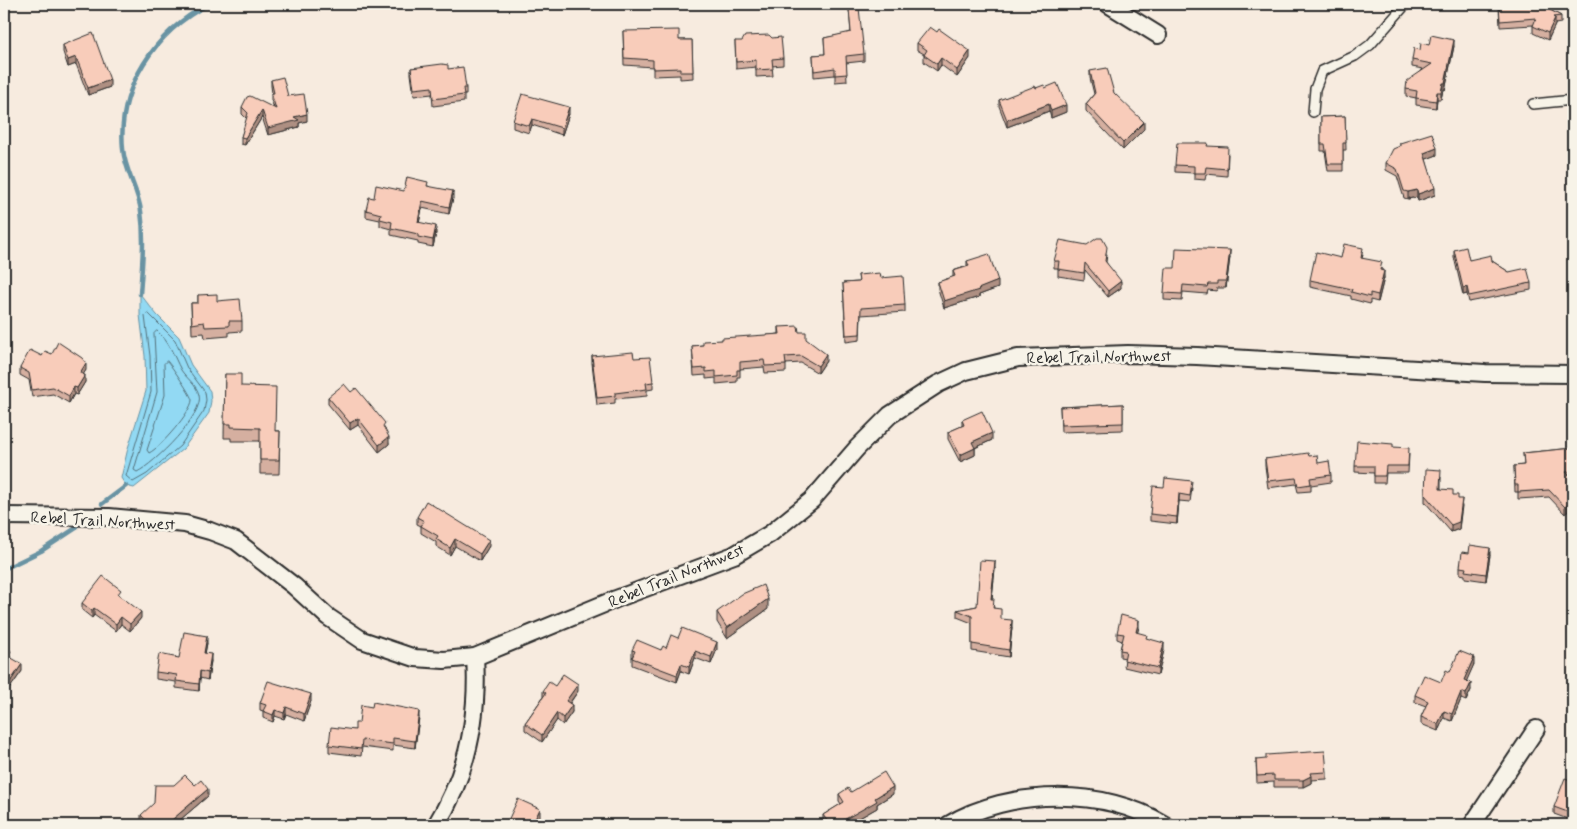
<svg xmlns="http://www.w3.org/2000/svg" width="1577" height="829" font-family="Mynerve,sans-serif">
  <rect width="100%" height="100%" fill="#f7ebdf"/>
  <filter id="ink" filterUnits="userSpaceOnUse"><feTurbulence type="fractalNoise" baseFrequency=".02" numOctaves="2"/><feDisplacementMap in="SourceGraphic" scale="10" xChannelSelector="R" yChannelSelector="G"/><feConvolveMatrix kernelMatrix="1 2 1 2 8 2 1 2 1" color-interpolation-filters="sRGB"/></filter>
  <g filter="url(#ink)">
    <polygon fill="#92d9f3" stroke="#6993a3" points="140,294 157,315 179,337 191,365 210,391 211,401 209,413 183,449 134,488 126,486 121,478 128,448 146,391 145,356 140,315"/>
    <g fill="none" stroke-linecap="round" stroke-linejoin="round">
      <g stroke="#54717b" stroke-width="1">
        <polygon points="148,313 175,340 187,368 205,392 206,400 204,411 180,446 147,474 133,482 126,476 151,392 150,356 145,316"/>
        <path d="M157 331C170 342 173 355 181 370 186 378 197 385 199 395 205 414 154 464 137 472L134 470 157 392 154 334Z"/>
        <path d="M167 361C171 365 192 396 192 400 192 411 160 448 149 453L147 450 165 395 164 364Z"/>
      </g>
      <g stroke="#6993a3" stroke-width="4.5">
        <path d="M140 294C142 266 145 239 141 211 138 189 125 171 123 149 117 87 156 31 209 4"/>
        <polyline points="102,504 126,486"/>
        <polyline points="4,569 41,551 76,528"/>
      </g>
      <defs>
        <g id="lane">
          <polyline points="1533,104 1573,100"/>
          <polyline points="1313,112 1315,89 1322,71 1355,56 1370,45 1406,4"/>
        </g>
        <g id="street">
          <polyline points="1108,4 1158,35"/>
          <polyline points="4,516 109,517 185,524 210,531 236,541 294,586 328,617 362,640 415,658 444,660 475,657 616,599 734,555 770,534 812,500 857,448 890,415 938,384 966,371 1018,358 1128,354 1197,356 1485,373 1573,374"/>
          <path d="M436 825C468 773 479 718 475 657"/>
          <path d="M948 825C1010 788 1104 787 1165 825"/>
          <polyline points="1472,825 1536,729"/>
        </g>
      </defs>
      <use href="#lane" stroke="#2b2b2b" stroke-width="12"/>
      <use href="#street" stroke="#2b2b2b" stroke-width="20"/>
      <use href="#lane" stroke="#f7f3e8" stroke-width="9"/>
      <use href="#street" stroke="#f7f3e8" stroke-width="16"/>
    </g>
    <g fill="#d5afa0" stroke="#2b2b2b">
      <polygon points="1493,4 1539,4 1561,16 1561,23 1555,24 1555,25 1548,40 1533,33 1533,25 1500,27 1499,6 1493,7"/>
      <polygon points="849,9 864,54 864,61 846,63 847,81 835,82 835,75 814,77 813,55 825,54 824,38 851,33"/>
      <polygon points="623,31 679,40 692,40 693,78 680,79 680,75 653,76 653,67 624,65"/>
      <polygon points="735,41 783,58 783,65 772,66 773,76 756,77 756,67 736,69"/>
      <polygon points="917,43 970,58 957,77 941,65 937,71 924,62 924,54 917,50"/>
      <polygon points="63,45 110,87 88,95 76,64 68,67 63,52"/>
      <polygon points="1429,45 1454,46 1445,90 1443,90 1441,99 1437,99 1436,108 1416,105 1416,98 1406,96 1406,89 1423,69 1412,67 1412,60 1420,50"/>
      <polygon points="411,68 448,69 466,88 466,95 464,95 464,102 433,106 432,94 414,96 411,74"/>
      <polygon points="1090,71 1114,93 1144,129 1123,150 1086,111 1086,104 1094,94 1090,78"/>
      <polygon points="271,80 288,96 307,121 299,123 299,127 268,135 262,117 245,145 241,144 241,137 247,119 242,114 242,107 274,108 271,100 271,93 272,93 271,86"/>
      <polygon points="1036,88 1045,88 1066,112 1051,118 1049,111 1007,127 999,106 999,100"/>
      <polygon points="569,114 562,135 532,125 529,133 513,128 513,121"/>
      <polygon points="1345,116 1346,150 1343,150 1343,171 1328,171 1325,151 1321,151 1321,117"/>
      <polygon points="1400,143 1437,155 1426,159 1435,195 1418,201 1417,197 1408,199 1404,198 1397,176 1386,170 1386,163 1400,146"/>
      <polygon points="1207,146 1228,154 1227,176 1206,174 1205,180 1194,179 1194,173 1175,172 1175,165"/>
      <polygon points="428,186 453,198 449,214 422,208 419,223 436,233 433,247 418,244 418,241 391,235 391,229 380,226 380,220 366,217 366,210 374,198"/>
      <polygon points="1454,250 1469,260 1492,261 1509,272 1531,283 1531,290 1469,302 1467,294 1463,295 1454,257"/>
      <polygon points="1107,254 1106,262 1121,288 1108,297 1085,270 1084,280 1058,276 1058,268 1054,268 1054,261"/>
      <polygon points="1363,255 1362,258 1382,269 1384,278 1378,302 1370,300 1370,304 1351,299 1351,296 1310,287 1310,280 1341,258"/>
      <polygon points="1230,257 1226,288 1217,288 1217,291 1208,290 1207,294 1183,292 1182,301 1164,300 1164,293 1175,268"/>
      <polygon points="967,261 998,288 979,295 979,297 944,308 938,289 938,282 953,277 953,271 967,266"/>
      <polygon points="858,275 881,278 905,305 905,312 861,315 860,340 846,342 843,283 859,282"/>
      <polygon points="198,295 217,301 242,321 242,331 229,332 229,336 205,338 204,333 192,334 191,303 198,303"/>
      <polygon points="779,327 799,332 806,339 826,361 818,373 801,363 786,364 786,372 765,373 764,367 740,369 740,377 737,377 737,382 716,384 716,378 706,379 706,375 694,376 692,346 703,345 722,340 779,334"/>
      <polygon points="52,354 86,370 83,374 85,382 77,395 74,394 69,403 53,394 32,397 29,380 20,375 20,368 42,356"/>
      <polygon points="592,356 634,358 653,382 653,389 647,390 647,396 615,399 615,403 597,405 592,363"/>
      <polygon points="225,374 241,386 275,431 280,431 279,474 260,474 260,441 231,441 231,438 224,438"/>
      <polygon points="351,392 385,429 389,444 379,452 358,425 350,430 328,404 328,397"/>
      <polygon points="1123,404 1123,430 1061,432 1060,407"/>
      <polygon points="962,420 992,440 975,448 975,455 960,462 948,439 948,432 962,426"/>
      <polygon points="1393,447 1409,454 1408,473 1386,473 1385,483 1374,483 1374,473 1355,472 1355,466"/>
      <polygon points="1573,448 1573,478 1565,514 1549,497 1518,499 1518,492 1515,492 1514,466 1524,465 1523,453"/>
      <polygon points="1309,456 1318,463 1331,475 1331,482 1311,485 1311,491 1298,492 1296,484 1268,488 1265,466 1265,459"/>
      <polygon points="1441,477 1441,489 1453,495 1458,499 1462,506 1459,529 1451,532 1425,502 1425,495"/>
      <polygon points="1164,487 1192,488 1190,502 1179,501 1177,524 1150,521 1150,514"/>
      <polygon points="417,517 489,546 480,561 455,546 450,555 436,546 436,542 421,533 421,526 417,524"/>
      <polygon points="1469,553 1490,555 1486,581 1465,578 1465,575 1460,574 1460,567"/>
      <polygon points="995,568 992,599 994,608 1001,619 1012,627 1009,657 972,651 972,623 957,617 957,610 977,606"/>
      <polygon points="121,596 141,618 130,631 121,624 116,631 94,615 92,618 82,610 82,603"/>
      <polygon points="768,609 727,638 717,622 717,612"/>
      <polygon points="1139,627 1137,633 1164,650 1158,675 1124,667 1125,658 1120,657 1120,650 1122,641 1117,639 1117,633"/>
      <polygon points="678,638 717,649 711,664 695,658 689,674 681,671 677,682 632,665 632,650 661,650 666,648"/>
      <polygon points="207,643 205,653 211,661 208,680 200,678 199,691 176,688 176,682 156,679 156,672 179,658"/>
      <polygon points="4,646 11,658 22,671 10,688 4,685"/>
      <polygon points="1474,664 1466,681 1471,690 1466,701 1461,699 1452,721 1444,718 1438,731 1421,724 1421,717 1426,706 1415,702 1415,695 1441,682 1450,672"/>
      <polygon points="543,691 578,691 570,703 572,712 563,725 557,720 542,742 525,730 525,723 543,697"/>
      <polygon points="311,701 304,721 286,714 284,719 275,716 273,722 263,718 263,711 260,710 260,703"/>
      <polygon points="419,717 415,748 393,745 393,751 362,747 361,756 329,752 329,745 355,730 359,723"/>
      <polygon points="1256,760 1327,772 1327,779 1311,780 1311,783 1303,787 1274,787 1274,782 1257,783"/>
      <polygon points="1573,781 1573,821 1554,814 1554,807"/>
      <polygon points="195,785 208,796 174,825 144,825 141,821 141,815"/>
      <polygon points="851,792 893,794 877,804 877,808 847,825 826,825 823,822 823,815 841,804 839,801 839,794"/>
    </g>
    <g fill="#ae8f82" stroke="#2b2b2b">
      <polygon points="1555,18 1555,25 1548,40 1548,33"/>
      <polygon points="1454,40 1454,46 1445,90 1445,83"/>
      <polygon points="970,51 970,58 957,77 957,70"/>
      <polygon points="76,57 76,64 68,67 68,60"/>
      <polygon points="941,58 941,65 937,71 937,64"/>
      <polygon points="110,80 110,87 88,95 88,88"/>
      <polygon points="1443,83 1443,90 1441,99 1441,92"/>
      <polygon points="1437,92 1437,99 1436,108 1436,101"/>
      <polygon points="1049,104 1049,111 1007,127 1007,120"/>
      <polygon points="1066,105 1066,112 1051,118 1051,111"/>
      <polygon points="569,107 569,114 562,135 562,128"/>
      <polygon points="262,110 262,117 245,145 245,138"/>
      <polygon points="307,114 307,121 299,123 299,127 268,135 268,128 294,117"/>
      <polygon points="532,119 532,125 529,133 529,126"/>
      <polygon points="1144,122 1144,129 1123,150 1123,143"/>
      <polygon points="1437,148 1437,155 1424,160 1424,153"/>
      <polygon points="1435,188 1435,195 1418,201 1418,194"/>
      <polygon points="1417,190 1417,197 1408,199 1408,192"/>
      <polygon points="453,191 453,198 449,214 449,207"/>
      <polygon points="422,201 422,208 418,229 418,222"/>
      <polygon points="436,226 436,233 433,247 433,240"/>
      <polygon points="1230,250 1230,257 1226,288 1226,281"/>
      <polygon points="1384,271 1384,278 1378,302 1378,295"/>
      <polygon points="998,281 998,288 979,295 979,297 944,308 944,301"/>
      <polygon points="1121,281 1121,288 1108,297 1108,291"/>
      <polygon points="1467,287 1467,294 1463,295 1463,288"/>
      <polygon points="826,354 826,361 818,373 818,366"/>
      <polygon points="86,363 86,370 80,380 80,373"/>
      <polygon points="85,375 85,382 77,395 77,388"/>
      <polygon points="74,387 74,394 69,403 69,396"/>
      <polygon points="358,418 358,425 350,430 350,423"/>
      <polygon points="992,433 992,440 972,449 972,442"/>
      <polygon points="389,437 389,444 379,452 379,445"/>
      <polygon points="975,448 975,455 960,462 960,455"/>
      <polygon points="1179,494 1179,501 1177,524 1177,517"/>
      <polygon points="1462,499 1459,529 1451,532 1451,525"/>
      <polygon points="1573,500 1573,507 1565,514 1565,507"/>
      <polygon points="455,539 455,546 450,555 450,548"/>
      <polygon points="489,540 489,546 480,561 480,554"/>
      <polygon points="1490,548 1490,555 1486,581 1486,574"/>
      <polygon points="995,561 995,568 991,606 991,599"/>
      <polygon points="768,599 768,609 727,638 727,628"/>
      <polygon points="94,608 94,615 92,618 92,611"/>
      <polygon points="141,612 141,618 130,631 130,624"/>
      <polygon points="121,617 121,624 116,631 116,624"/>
      <polygon points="1012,620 1012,627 1009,657 1009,650"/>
      <polygon points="1139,620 1139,627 1136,639 1136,632"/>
      <polygon points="207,636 207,643 204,660 204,653"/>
      <polygon points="717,642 717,649 711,664 711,657"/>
      <polygon points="1164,643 1164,650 1158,675 1158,668"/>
      <polygon points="695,651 695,658 689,674 689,667"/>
      <polygon points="211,654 211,661 208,680 208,673"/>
      <polygon points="1474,657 1474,664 1464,687 1464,680"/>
      <polygon points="22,664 22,671 10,688 10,682"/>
      <polygon points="681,664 681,671 677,682 677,675"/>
      <polygon points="200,671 200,678 199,691 199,684"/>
      <polygon points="1471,683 1471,690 1466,701 1466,694"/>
      <polygon points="578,684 578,691 566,708 566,701"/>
      <polygon points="1461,692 1461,699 1452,721 1452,714"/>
      <polygon points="311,694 311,701 304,721 304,714"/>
      <polygon points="572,705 572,712 563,725 563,718"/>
      <polygon points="286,707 286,714 284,719 284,713"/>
      <polygon points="275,710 275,716 273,722 273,715"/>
      <polygon points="419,711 419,717 415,748 415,741"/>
      <polygon points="1444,711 1444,718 1438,731 1438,724"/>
      <polygon points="557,713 557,720 542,742 542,735"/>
      <polygon points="1311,776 1311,783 1303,787 1303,780"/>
      <polygon points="893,787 893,794 877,804 877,808 847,825 835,825 875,798"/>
      <polygon points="208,789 208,796 174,825 166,825"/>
      <polygon points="540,809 540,816 536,825 532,825"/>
    </g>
    <g fill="#f8ccba" stroke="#2b2b2b">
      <polygon points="1499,4 1539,4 1561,16 1553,17 1555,18 1548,33 1533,26 1536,18 1500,21"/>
      <polygon points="859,8 864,54 846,56 847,74 835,75 835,68 814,71 813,55 825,54 824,38 851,32 849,9"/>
      <polygon points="930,27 937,32 939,29 970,51 957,70 941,58 937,64 924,55 927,50 917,43"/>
      <polygon points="679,30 679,40 692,40 693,72 680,72 680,68 653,69 653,60 624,58 623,31"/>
      <polygon points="93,33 110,80 88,88 76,57 68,60 63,45"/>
      <polygon points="769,35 772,38 781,37 783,58 772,59 773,69 756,70 756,60 736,62 735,41 742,41 745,36"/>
      <polygon points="1431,35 1454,40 1445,83 1443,83 1441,92 1437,92 1436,101 1416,98 1417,91 1406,89 1407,81 1432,64 1412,60 1414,48 1420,50 1421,43 1429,45"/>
      <polygon points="442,64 448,65 448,69 463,67 466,88 463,88 464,95 433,99 432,87 414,89 411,68"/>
      <polygon points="1107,68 1114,93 1144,122 1123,143 1086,104 1095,93 1090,71"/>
      <polygon points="283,77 288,96 304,94 307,114 294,117 299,120 268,128 262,110 245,138 241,137 248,113 242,107 247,97 250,96 276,109 271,93 274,93 271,80"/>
      <polygon points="1057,83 1066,105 1051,111 1049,104 1007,120 999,100 1035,86 1036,88 1044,85 1045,88"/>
      <polygon points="522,94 569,107 562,128 532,119 529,126 513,121"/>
      <polygon points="1345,116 1346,143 1343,143 1343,164 1328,164 1325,144 1321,144 1321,117"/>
      <polygon points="1432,133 1437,148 1424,153 1435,188 1418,194 1417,190 1408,192 1404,191 1397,169 1386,163 1393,149 1400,146 1400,143"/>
      <polygon points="1177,143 1208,143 1207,146 1228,147 1227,169 1206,167 1205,173 1194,173 1194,166 1175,165"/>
      <polygon points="407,177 428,182 427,186 453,191 449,207 422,201 418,222 436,226 433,240 418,237 418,234 391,228 392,222 380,219 381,214 366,210 369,197 374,198 376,185 404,191"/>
      <polygon points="1097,238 1102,238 1107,247 1105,261 1121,281 1108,291 1085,263 1084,273 1058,269 1059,261 1054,261 1060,240 1087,245"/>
      <polygon points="1344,244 1363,248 1361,258 1382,262 1380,270 1384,271 1378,295 1370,293 1370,297 1351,292 1352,289 1310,280 1316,252 1341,258"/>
      <polygon points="1466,247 1469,260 1491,255 1492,261 1509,272 1527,268 1531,283 1469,296 1467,287 1463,288 1454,250"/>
      <polygon points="1176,248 1230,250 1226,281 1217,281 1217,284 1208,284 1207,287 1183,285 1182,294 1164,293 1166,268 1175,268"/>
      <polygon points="989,254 998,281 978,289 979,290 944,301 938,282 955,276 953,271 969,266 967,261"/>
      <polygon points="880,273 881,278 903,276 905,305 861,308 860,334 846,335 843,283 859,282 858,275"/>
      <polygon points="217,294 217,301 240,299 242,321 229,321 229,326 205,327 204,322 192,324 191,303 198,303 198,295"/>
      <polygon points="798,326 799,332 806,332 806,339 826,354 818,366 801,356 785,357 786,365 765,366 764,360 740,362 740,370 737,370 737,375 716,377 716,371 706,372 706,368 694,369 692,346 703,345 703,341 722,340 722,338 780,334 779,327"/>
      <polygon points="58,342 82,358 86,363 80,373 85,375 77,388 74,387 69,396 53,387 32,390 29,373 20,368 30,350 42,356 45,351 52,354"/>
      <polygon points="633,352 634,358 650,357 653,382 646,383 647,389 615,393 615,396 597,398 592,356"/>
      <polygon points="225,374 241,374 241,386 276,387 275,431 280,431 279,460 260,460 260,428 231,427 231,424 224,424"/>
      <polygon points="344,384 351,392 356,388 385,423 383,426 389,437 379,445 358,418 350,423 328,397"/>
      <polygon points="1123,404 1123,423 1061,425 1060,407"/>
      <polygon points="982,411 992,433 972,442 975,448 960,455 948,432 964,425 962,420"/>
      <polygon points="1357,441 1393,444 1393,447 1409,448 1408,466 1386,466 1385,476 1374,476 1374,466 1355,466"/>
      <polygon points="1573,448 1573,471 1566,472 1573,479 1573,500 1565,507 1549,490 1518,492 1518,485 1515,485 1514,466 1524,465 1523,453"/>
      <polygon points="1308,453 1309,456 1317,455 1318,463 1329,461 1331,475 1310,478 1311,484 1298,486 1296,478 1268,481 1265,459"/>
      <polygon points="1426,469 1441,470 1440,489 1453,490 1453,495 1458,495 1458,499 1462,499 1459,522 1451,525 1425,495"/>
      <polygon points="1165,478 1192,481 1190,496 1179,494 1177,517 1150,514 1153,486 1164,487"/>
      <polygon points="426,501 489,540 480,554 455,539 450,548 436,539 438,536 421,526 424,521 417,517"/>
      <polygon points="1470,545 1490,548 1486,574 1465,571 1466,568 1460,567 1462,552 1469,553"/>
      <polygon points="980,560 995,561 991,599 994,599 993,608 1001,609 1001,619 1012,620 1009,650 972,644 972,616 957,610 977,606"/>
      <polygon points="103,576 121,590 118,594 141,612 130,624 121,617 116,624 94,608 92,611 82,603"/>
      <polygon points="763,585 768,599 727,628 717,612 742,594"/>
      <polygon points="1121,615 1139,620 1136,632 1147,635 1146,638 1164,643 1158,668 1124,660 1126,651 1120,650 1124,634 1117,633"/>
      <polygon points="682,628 717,642 711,657 695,651 689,667 681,664 677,675 632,658 635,651 632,650 637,640 661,650 663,646 666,648 671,635 678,638"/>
      <polygon points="184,632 207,636 204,653 211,654 208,673 200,671 199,684 176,681 177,675 156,672 159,654 179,658"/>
      <polygon points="4,646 11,651 8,656 22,664 10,682 4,678"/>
      <polygon points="1459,651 1474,657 1464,680 1471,683 1466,694 1461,692 1452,714 1444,711 1438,724 1421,717 1428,701 1415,695 1424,675 1441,682 1446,670 1450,672"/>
      <polygon points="563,674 578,684 566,701 572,705 563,718 557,713 542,735 525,723 546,693 543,691 549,682 555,686"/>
      <polygon points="268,681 311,694 304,714 286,707 284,713 275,710 273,715 263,711 266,705 260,703"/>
      <polygon points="373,702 419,711 415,741 393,738 393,744 362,740 361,749 329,745 331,727 355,730 355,723 359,723 361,705 372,707"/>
      <polygon points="1325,751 1327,772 1310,773 1311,776 1303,780 1274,780 1274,775 1257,776 1256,760 1266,759 1266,755"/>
      <polygon points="884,772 893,787 875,798 877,801 835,825 830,825 823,815 844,802 839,794 848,788 851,792"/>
      <polygon points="185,775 195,785 201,780 208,789 166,825 150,825 141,815 154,803 155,785 174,785"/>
      <polygon points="1565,778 1573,781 1573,814 1554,807"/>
      <polygon points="518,799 540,809 532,825 506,825"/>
    </g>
  </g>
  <g text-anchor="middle" stroke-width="5" stroke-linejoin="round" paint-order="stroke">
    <g font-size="16" fill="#2b2b2b" stroke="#f7f3e8">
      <text transform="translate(1099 356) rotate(-1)" y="6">Rebel Trail Northwest</text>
      <text transform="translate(103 520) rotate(3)" y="6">Rebel Trail Northwest</text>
      <text transform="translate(676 575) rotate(-22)" y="6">Rebel Trail Northwest</text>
    </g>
  </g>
  <rect width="1577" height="829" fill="none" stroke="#f7f3e8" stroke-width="20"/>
  <rect x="10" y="10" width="1557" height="809" fill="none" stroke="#2b2b2b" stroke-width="2" filter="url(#ink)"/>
</svg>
